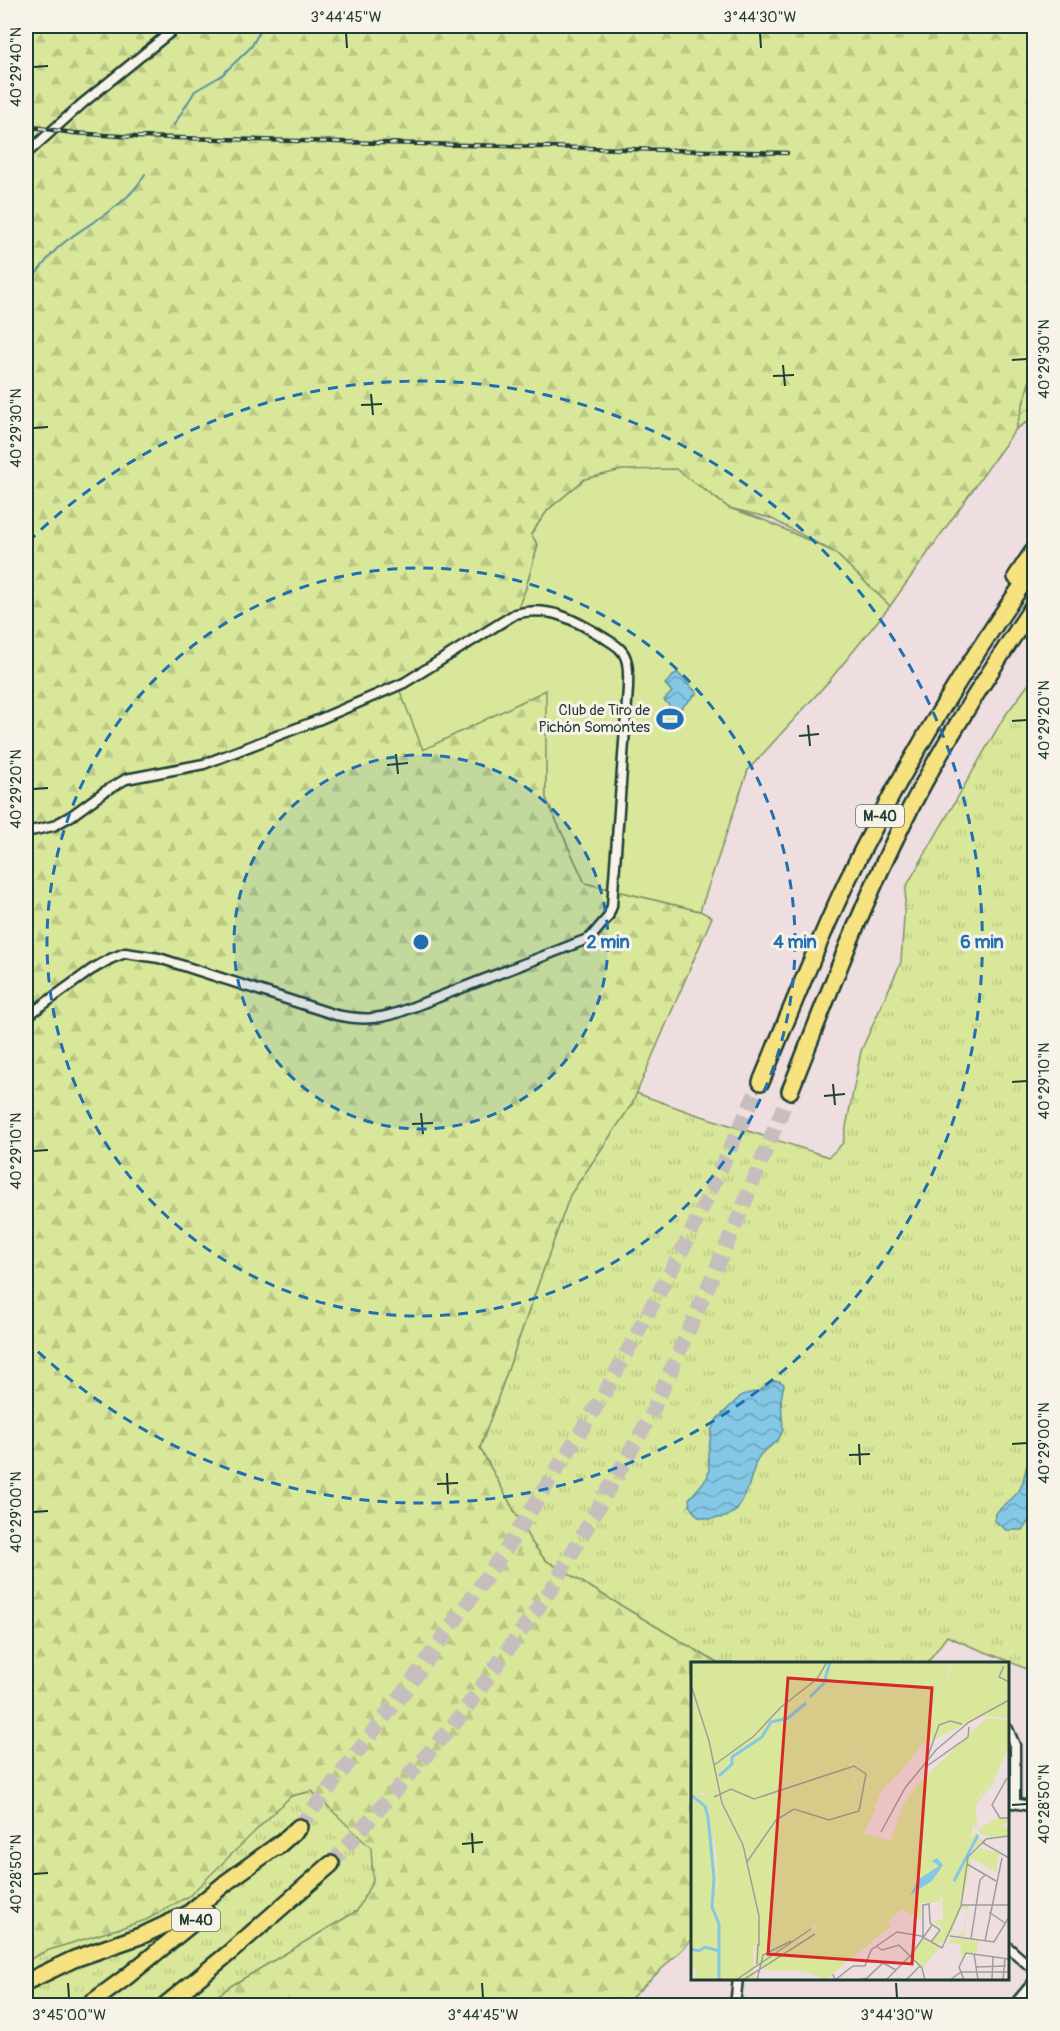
<svg xmlns="http://www.w3.org/2000/svg" width="1060" height="2031" font-family="Pangolin,sans-serif">
  <defs>
    <pattern id="grass-tufts" width="24" height="20" patternUnits="userSpaceOnUse" patternTransform="scale(1.5)"><rect width="24" height="20" fill="#d9e79a"/><path d="M3 7l-1-3M5 7V3M7 7l1-3M15 17l-1-3M17 17v-4M19 17l1-3" fill="none" stroke="#bac785"/></pattern>
    <pattern id="forest-firs" width="22" height="20" patternUnits="userSpaceOnUse" patternTransform="scale(1.5)"><rect width="22" height="20" fill="#d9e79a"/><path d="M5 1l3.5 6h-7zM16 11l3.5 6h-7z" fill="#bac785"/></pattern>
    <pattern id="park-crowns" width="20" height="18" patternUnits="userSpaceOnUse" patternTransform="scale(1.5)"><rect width="20" height="18" fill="#d9e79a"/><path d="M2 6a3 3 0 1 1 6 0M12 15a3 3 0 1 1 6 0" fill="none" stroke="#bac785"/></pattern>
    <pattern id="water-waves" width="16" height="10" patternUnits="userSpaceOnUse" patternTransform="scale(1.5)"><rect width="16" height="10" fill="#84c8e5"/><path d="M0 5q4-4 8 0t8 0" fill="none" stroke="#6ba4ba"/></pattern>
  </defs>
  <rect width="100%" height="100%" fill="#efdedf"/>
  <filter id="ink" filterUnits="userSpaceOnUse"><feTurbulence type="fractalNoise" baseFrequency=".0167" numOctaves="2"/><feDisplacementMap in="SourceGraphic" scale="12" xChannelSelector="R" yChannelSelector="G"/><feConvolveMatrix kernelMatrix="1 2 1 2 8 2 1 2 1" color-interpolation-filters="sRGB"/></filter>
  <g filter="url(#ink)">
    <g fill="url(#grass-tufts)" stroke="#7c9267" stroke-width="1.5">
      <path d="M1034 677V1673C1006 1658 976 1650 947 1636L927 1663H717L545 1560 530 1540 480 1448 570 1195 632 1104 636 1093 689 1112 829 1157 843 1143 861 1051 901 962 906 887 1004 717Z"/>
      <polygon points="312,1791 372,1848 373,1880 357,1911 231,1986 205,2005 26,2006 26,1961 46,1951 291,1796"/>
    </g>
    <polygon fill="url(#forest-firs)" stroke="#7c9267" stroke-width="1.5" points="26,26 1034,26 1034,365 1016,429 890,606 834,552 770,518 729,508 704,489 585,479 548,510 531,534 538,545 525,591 515,614 424,749 547,689 546,798 585,883 700,911 712,917 632,1104 570,1195 480,1448 530,1540 545,1560 717,1663 692,1664 692,1940 624,2005 205,2005 231,1986 357,1911 373,1880 371,1848 312,1791 291,1796 189,1896 146,1920 46,1951 26,1961"/>
    <polygon fill="url(#park-crowns)" stroke="#7c9267" stroke-width="1.5" points="1034,367 1034,418 1016,429"/>
    <polygon fill="#d9e79a" stroke="#7c9267" stroke-width="1.5" points="676,469 729,508 764,520 834,552 890,606 829,681 748,770 700,911 585,883 546,798 546,690 423,750 398,686 515,614 525,591 538,545 531,534 548,510 585,479 622,470"/>
    <g fill="url(#water-waves)" stroke="#5c909e" stroke-width="1.5">
      <polygon points="677,672 697,693 676,713 664,700 672,692 665,684"/>
      <polygon points="773,1381 779,1381 784,1384 781,1399 783,1430 778,1440 760,1455 756,1462 747,1491 737,1510 726,1517 710,1519 699,1517 693,1511 690,1506 689,1499 707,1478 709,1471 708,1453 712,1429 717,1419 742,1395 759,1391"/>
      <path d="M1034 1453V1514L1022 1530H1006L995 1521 996 1513C1003 1505 1015 1498 1020 1489 1026 1477 1024 1464 1034 1453Z"/>
    </g>
    <g fill="none" stroke-linecap="round" stroke-linejoin="round">
      <g stroke="#5c909e" stroke-width="2">
        <polyline points="174,125 195,91 221,76 251,47 263,26"/>
        <path d="M26 287C37 274 48 256 61 245 90 221 127 207 145 174"/>
      </g>
      <g stroke="#c5bebd" stroke-width="15" stroke-dasharray="15 8" stroke-linecap="butt">
        <polyline points="299,1827 407,1688 509,1545 603,1396 687,1241 761,1082"/>
        <polyline points="331,1864 459,1718 552,1588 650,1417 735,1226 790,1091"/>
      </g>
      <defs>
        <g id="street">
          <polyline points="26,154 83,103 178,26"/>
          <path d="M26 832 53 826 71 816 104 792 126 779 204 764 318 720 404 683 515 614C549 605 575 620 603 637 612 643 623 648 626 659 629 667 628 679 628 688L612 906 608 917 590 938 400 1012C375 1020 362 1020 336 1015L159 958 125 953 110 959 91 970 26 1017"/>
          <polyline points="1008,1729 1015,1745 1015,1803"/>
          <polyline points="1008,1802 1034,1807"/>
          <polyline points="1008,1947 1034,1970"/>
          <polyline points="735,2006 738,1978"/>
          <polyline points="1013,2006 1034,1981"/>
        </g>
        <g id="highway">
          <polyline points="1016,577 1034,550"/>
          <path d="M761 1082C789 1015 816 946 847 881 901 771 964 667 1034 568"/>
          <path d="M790 1091C826 1001 860 909 903 823 941 746 987 676 1034 605"/>
          <polyline points="277,1847 299,1827"/>
          <polyline points="26,1982 74,1959 143,1935 188,1914 228,1881 282,1842"/>
          <polyline points="87,2006 125,1978 206,1912"/>
          <polyline points="164,2006 229,1953 331,1864"/>
        </g>
      </defs>
      <use href="#street" stroke="#1f3d34" stroke-width="13"/>
      <use href="#highway" stroke="#1f3d34" stroke-width="20"/>
      <use href="#street" stroke="#f7f3e8" stroke-width="8"/>
      <use href="#highway" stroke="#f7e281" stroke-width="15"/>
      <defs>
        <polyline id="rail" points="26,126 73,133 136,137 787,153"/>
      </defs>
      <use href="#rail" stroke="#1f3d34" stroke-width="4.5"/>
      <use href="#rail" stroke="#f7f3e8" stroke-width="2" stroke-dasharray="7" stroke-linecap="butt"/>
    </g>
  </g>
  <path fill="none" stroke="#1f3d34" stroke-width="2" d="M346 33 347 48M760 33 761 48M33 67 48 66M1012 360 1027 359M783 365 785 386M773 376 794 375M371 394 373 415M361 405 382 404M33 428 48 427M1012 721 1027 720M808 725 810 746M799 736 819 734M396 754 398 774M387 765 408 763M33 789 48 788M1012 1082 1027 1081M833 1084 835 1105M824 1096 845 1094M421 1113 423 1134M412 1124 433 1123M33 1151 48 1150M859 1444 860 1465M1012 1444 1027 1443M849 1455 870 1454M447 1473 448 1494M437 1484 458 1483M33 1512 48 1511M1012 1805 1027 1804M472 1833 473 1853M462 1844 483 1842M33 1874 48 1873M68 1983 69 1998M482 1983 483 1998M896 1983 897 1998"/>
  <circle cx="421" cy="942" r="187" fill="#1f6fb2" fill-opacity=".12"/>
  <g fill="none" stroke="#1f6fb2" stroke-width="3" stroke-dasharray="10 8">
    <circle cx="421" cy="942" r="187"/>
    <circle cx="421" cy="942" r="374"/>
    <path d="M28 542A561 561 0 1 1 28 1342"/>
  </g>
  <defs>
    <symbol id="stadium-bare" viewBox="-9 -9 18 18"><path d="M0-5a6.5 5 0 1 0 0 10a6.5 5 0 1 0 0-10ZM-3.5-1.8h7v3.6h-7Z" fill="#1f6fb2" stroke="#f7f3e8" stroke-width="2.5" paint-order="stroke"/></symbol>
  </defs>
  <g fill-rule="evenodd">
    <use href="#stadium-bare" x="651" y="700" width="38" height="38"/>
  </g>
  <g text-anchor="middle" stroke-width="6" stroke-linejoin="round" paint-order="stroke">
    <g fill="#f7f3e8" stroke="#60746a" stroke-width="1.5">
      <rect x="856" y="805" width="48" height="22" rx="4.5"/>
      <rect x="172" y="1909" width="48" height="22" rx="4.5"/>
    </g>
    <g font-size="14" font-weight="bold" fill="#1f3d34">
      <text x="880" y="821">M-40</text>
      <text x="196" y="1925">M-40</text>
    </g>
    <g font-size="15" fill="#1f3d34" stroke="#f7f3e8" text-anchor="end">
      <text x="650" y="715">Club de Tiro de<tspan x="650" dy="17">Pichón Somontes</tspan></text>
    </g>
  </g>
  <g transform="translate(691 1662)">
    <rect width="318" height="318" fill="#efdedf"/>
    <path d="M2 34 8 42 35 145 50 173 63 220 71 291 119 263 130 270 127 279 77 308 64 303 65 283 60 285 35 158 31 159 13 131H5L17 124 13 102 18 91ZM295 56 318 58V85L304 115 282 141 281 171 251 227 249 240 230 241V257L210 247 196 260 156 233 148 217 163 184 173 171 200 179 211 145 226 123Z" fill="#d9e79a"/>
    <path d="M0 0H261L230 84 212 107 184 86 172 87 164 94 161 104 168 141 185 147 148 217 156 233 201 263 134 318 113 309 77 308 127 279 130 271 122 262 70 291 63 220 50 173 35 145 0 20ZM0 128 14 134 20 132 31 159 23 163V193L33 287V318H4L5 306 0 305Z" fill="#d9e79a"/>
    <path d="M262 0H318V56L291 54 230 84ZM308 103 303 121 285 143 286 166 282 165 281 144 304 116ZM308 155 318 158 309 165H318V173L303 177 290 172 287 167ZM285 170 291 179 276 193 278 196 288 186 308 191 305 210 281 196 270 244H277L273 275 262 273 272 272 276 248 270 246 259 274 249 282 240 281 252 266 240 259 252 258 251 227 274 181ZM233 276 248 287 231 306 220 294ZM260 276 287 279 286 292 275 291 271 297 269 282 257 281Z" fill="#d9e79a"/>
    <path d="M0 28 18 91 13 102 17 124 5 131 0 127ZM177 86H184L212 107 191 128 183 146 168 141 164 115 147 122 144 113 161 104 166 91ZM35 158 49 179 61 224 63 318H33L23 163Z" fill="#d9e79a"/>
    <path d="M246 196 252 203 241 219 219 233 228 217 248 204 241 199Z" fill="#84c8e5"/>
    <path fill="none" stroke="#84c8e5" stroke-width="3" d="M119 35 133 21 139 0M28 114 41 102V95L71 75 80 60 97 56 115 41M0 133 14 144 17 155 23 216 21 245 28 262V318M263 219 287 173M0 287 8 289 14 285 29 289"/>
    <path fill="none" stroke="#9c9e9b" stroke-width="1.5" d="M313 4 308 15 318 20M0 23 18 79 31 141 52 183 68 254V284M237 94 248 63 259 59 271 62M23 103 63 74 90 45 126 17 136 0M236 104 277 75 278 65M316 116 301 143 309 156H318M23 135 40 127 63 137 163 104 175 112 168 149 138 158 103 147 85 158 56 200M190 170 214 126 245 88 278 60 318 38M318 174 295 177 292 181 318 196M276 202 305 219M270 243H318M298 250 314 261M232 274V243L238 242 239 261 249 268 240 280M259 274 303 280 318 255M280 277 289 218 294 213M294 279 311 196M185 284 191 288 208 283 231 306 234 318M251 286 270 244 277 195 294 178M283 292 287 318M66 302 67 282M285 305 315 304M142 312 144 318 162 304H174L180 288 206 270 230 274 251 286M45 318 120 267M52 318 124 272M66 318 72 293 100 279M167 318 176 316 192 301 205 308M195 318 220 293 241 263M215 318 229 304M259 318 270 310H318M273 318 268 305 275 291 318 297M301 318 302 295M312 318 314 296"/>
    <path fill="#d62828" fill-opacity="0.15" stroke="#d62828" stroke-width="3" d="M97 16 241 26 221 302 77 292Z"/>
    <rect width="318" height="318" fill="none" stroke="#1f3d34" stroke-width="3"/>
  </g>
  <circle cx="421" cy="942" r="9" fill="#1f6fb2" stroke="#f7f3e8" stroke-width="3"/>
  <g font-size="18" text-anchor="middle" font-weight="bold" fill="#1f6fb2" stroke="#f7f3e8" stroke-width="6" stroke-linejoin="round" paint-order="stroke">
    <text x="608" y="948">2 min</text>
    <text x="795" y="948">4 min</text>
    <text x="982" y="948">6 min</text>
  </g>
  <rect width="1060" height="2031" fill="none" stroke="#f7f3e8" stroke-width="66"/>
  <rect x="33" y="33" width="994" height="1965" fill="none" stroke="#1f3d34" stroke-width="2"/>
  <g font-size="15" text-anchor="middle" fill="#1f3d34">
    <text x="346" y="22">3°44'45"W</text>
    <text x="760" y="22">3°44'30"W</text>
    <text transform="translate(16 67) rotate(-90)" y="5">40°29'40"N</text>
    <text transform="translate(1044 359) rotate(-90)" y="5">40°29'30"N</text>
    <text transform="translate(16 428) rotate(-90)" y="5">40°29'30"N</text>
    <text transform="translate(1044 720) rotate(-90)" y="5">40°29'20"N</text>
    <text transform="translate(16 789) rotate(-90)" y="5">40°29'20"N</text>
    <text transform="translate(1044 1081) rotate(-90)" y="5">40°29'10"N</text>
    <text transform="translate(16 1151) rotate(-90)" y="5">40°29'10"N</text>
    <text transform="translate(1044 1443) rotate(-90)" y="5">40°29'00"N</text>
    <text transform="translate(16 1512) rotate(-90)" y="5">40°29'00"N</text>
    <text transform="translate(1044 1804) rotate(-90)" y="5">40°28'50"N</text>
    <text transform="translate(16 1874) rotate(-90)" y="5">40°28'50"N</text>
    <text x="69" y="2020">3°45'00"W</text>
    <text x="483" y="2020">3°44'45"W</text>
    <text x="897" y="2020">3°44'30"W</text>
  </g>
</svg>
